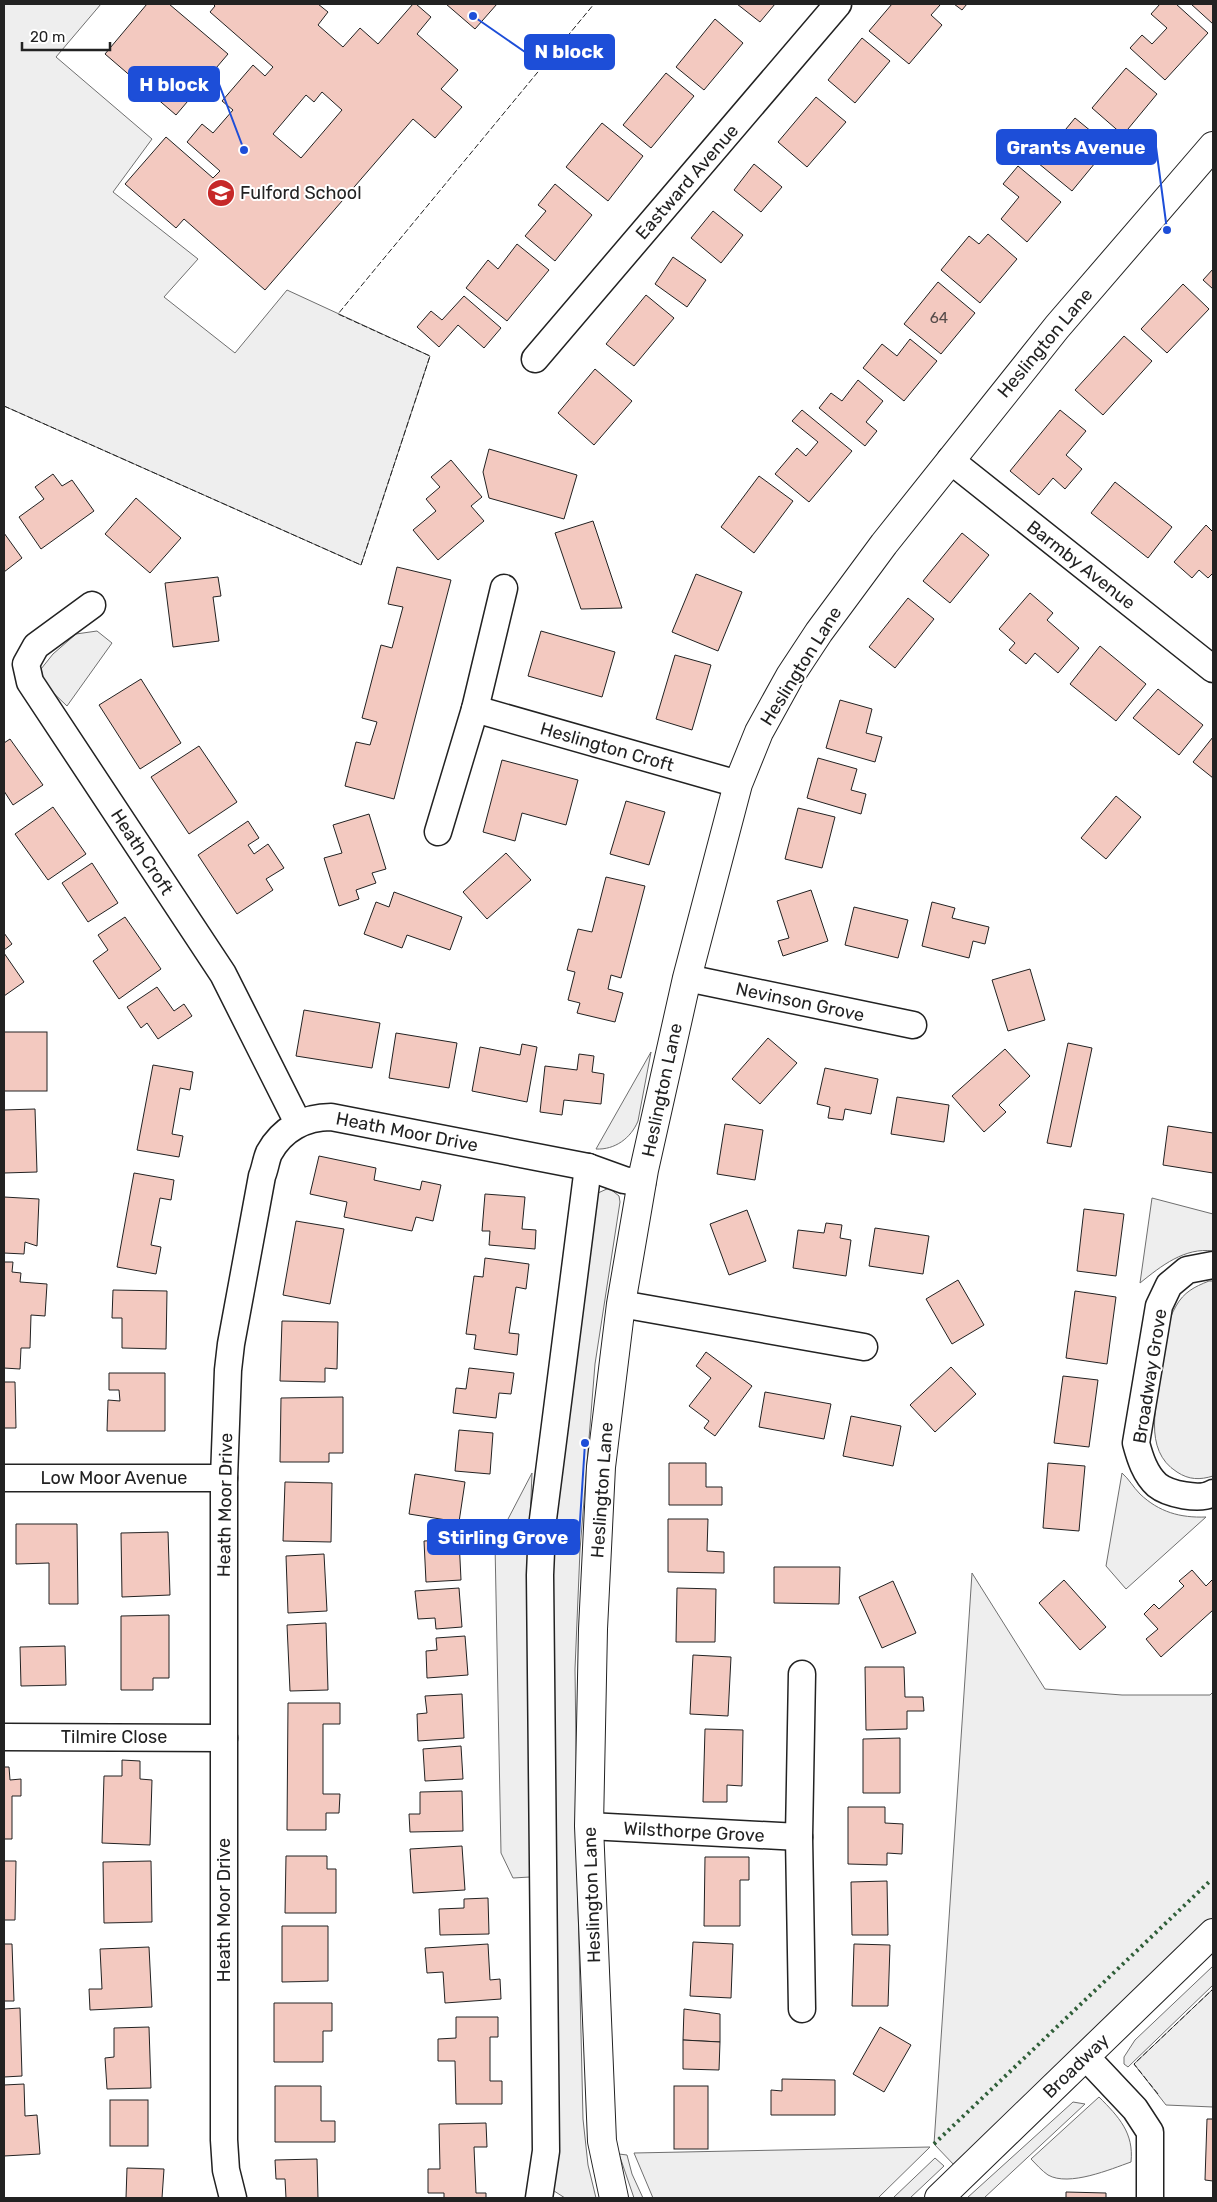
<svg xmlns="http://www.w3.org/2000/svg" width="1217" height="2202" font-family="Rubik,sans-serif">
  <rect width="100%" height="100%" fill="#fff"/>
  <g fill="#eee" stroke="#6f6f6f">
    <polygon points="4,4 101,4 56,57 152,139 113,192 198,259 164,297 235,353 287,290 430,356 361,565 4,406"/>
    <polygon points="97,631 112,643 67,706 45,685 41,669 53,654 76,634"/>
    <path d="M651 1052 638 1121C631 1138 615 1150 596 1149Z"/>
    <polygon points="609,1188 619,1196 620,1202 595,1364 580,1550 575,1669 578,1904 583,2119 588,2165 596,2198 565,2198 551,2189 550,1542 595,1198 598,1193"/>
    <path d="M1152 1198 1213 1214V1251C1185 1247 1161 1266 1140 1283Z"/>
    <path d="M1209 1281H1213V1476C1200 1480 1189 1480 1177 1472 1142 1450 1157 1403 1162 1369 1165 1348 1165 1324 1176 1306 1184 1292 1194 1287 1209 1281Z"/>
    <polygon points="532,1473 528,1570 530,1877 513,1878 501,1853 495,1544"/>
    <path d="M1122 1473C1129 1479 1133 1487 1140 1494 1159 1512 1180 1518 1206 1517L1126 1589 1106 1566Z"/>
    <polygon points="972,1573 1045,1689 1122,1695 1210,1695 1213,1692 1213,1920 955,2166 934,2144"/>
    <polygon points="1213,1966 1213,1985 1128,2067 1124,2064 1124,2057 1135,2040"/>
    <polygon points="1213,1989 1213,2107 1166,2105 1134,2064"/>
    <path d="M1099 2097C1119 2117 1134 2133 1131 2162 1111 2169 1069 2187 1048 2175 1042 2171 1036 2164 1031 2159Z"/>
    <polygon points="1073,2102 1085,2104 984,2198 967,2198"/>
    <polygon points="930,2147 878,2198 653,2198 634,2153"/>
    <polygon points="619,2154 627,2155 632,2174 643,2198 634,2198"/>
    <polygon points="935,2158 944,2166 910,2198 893,2198"/>
  </g>
  <g fill="#f3c9c0" stroke="#222" fill-rule="evenodd">
    <polygon points="147,4 169,4 228,54 176,115 105,54"/>
    <path d="M213 4H318L328 12 318 25 343 47 360 28 378 44 413 4H416L431 17 417 34 458 70 441 89 462 107 435 138 413 119 265 290 184 219 176 228 125 184 166 137 213 178 220 171 187 142 202 124 213 133 233 110 222 101 253 65 265 76 273 67 210 12 215 6ZM322 92 342 110 301 158 273 134 306 95 314 102Z"/>
    <polygon points="446,4 497,4 475,29"/>
    <polygon points="737,4 775,4 760,22"/>
    <polygon points="892,4 938,4 940,5 931,15 942,25 909,64 869,31"/>
    <polygon points="954,4 967,4 962,10"/>
    <polygon points="1160,4 1176,4 1208,33 1165,80 1130,48 1142,35 1152,44 1167,28 1151,14"/>
    <polygon points="1191,4 1213,4 1213,24"/>
    <polygon points="715,19 743,43 704,90 676,67"/>
    <polygon points="862,38 890,61 855,103 828,80"/>
    <polygon points="1126,68 1157,94 1123,135 1092,108"/>
    <polygon points="666,73 694,96 651,148 623,125"/>
    <polygon points="816,97 846,122 807,167 778,142"/>
    <polygon points="1075,118 1109,146 1072,191 1038,163"/>
    <polygon points="602,123 643,156 608,201 566,167"/>
    <polygon points="754,164 782,187 761,212 734,190"/>
    <polygon points="1018,166 1061,202 1027,242 1001,219 1019,197 1003,184"/>
    <polygon points="555,184 592,215 555,261 525,236 546,211 538,205"/>
    <polygon points="713,211 743,235 721,263 691,238"/>
    <polygon points="988,234 1017,259 980,303 941,270 969,236 979,244"/>
    <polygon points="517,244 549,270 507,321 466,288 488,260 498,269"/>
    <polygon points="673,257 706,280 687,307 655,284"/>
    <polygon points="1213,269 1213,289 1203,280"/>
    <polygon points="938,282 975,313 941,354 904,324"/>
    <polygon points="1183,284 1209,309 1167,353 1141,329"/>
    <polygon points="646,295 674,318 634,366 606,344"/>
    <polygon points="464,296 501,328 484,348 458,325 439,347 417,327 431,311 442,320"/>
    <polygon points="1124,336 1152,361 1103,415 1075,390"/>
    <polygon points="910,339 937,361 904,401 863,368 882,344 897,356"/>
    <polygon points="595,369 632,401 594,445 558,413"/>
    <polygon points="858,380 883,401 866,422 877,431 865,446 819,408 831,393 842,401"/>
    <polygon points="802,410 852,451 809,502 775,474 797,448 806,456 818,442 792,421"/>
    <polygon points="1060,410 1086,431 1066,455 1082,469 1065,489 1053,478 1039,495 1010,471"/>
    <polygon points="489,449 577,475 564,519 489,498 483,472"/>
    <polygon points="451,460 482,497 471,506 484,521 438,560 413,530 436,511 426,499 440,487 431,477"/>
    <polygon points="53,474 62,486 72,480 94,511 41,549 19,517 44,499 35,487"/>
    <polygon points="759,476 793,501 754,553 721,527"/>
    <polygon points="1115,482 1172,527 1148,558 1091,513"/>
    <polygon points="136,498 181,538 150,573 105,534"/>
    <polygon points="593,521 622,608 581,609 555,533"/>
    <polygon points="1206,525 1213,532 1213,573 1208,578 1199,570 1192,578 1174,562"/>
    <polygon points="4,533 22,558 4,572"/>
    <polygon points="962,533 989,555 950,603 923,581"/>
    <polygon points="397,567 451,580 394,799 345,786 356,742 370,745 377,722 362,718 381,645 392,648 403,607 388,604"/>
    <polygon points="696,574 742,592 718,651 672,632"/>
    <polygon points="218,577 221,596 213,597 219,641 173,647 165,583"/>
    <polygon points="1030,593 1053,613 1047,620 1079,648 1058,673 1035,653 1026,664 1009,650 1015,643 999,629"/>
    <polygon points="908,598 934,619 895,668 869,647"/>
    <polygon points="541,631 615,652 602,697 528,676"/>
    <polygon points="1100,646 1146,684 1116,721 1070,684"/>
    <polygon points="675,655 711,665 692,730 656,719"/>
    <polygon points="141,679 181,743 140,769 99,705"/>
    <polygon points="1158,689 1203,725 1179,755 1133,718"/>
    <polygon points="840,700 872,709 866,733 882,737 875,762 826,748"/>
    <polygon points="1213,737 1213,778 1193,762"/>
    <polygon points="10,739 43,785 13,805 4,791 4,743"/>
    <polygon points="199,746 237,802 189,834 151,777"/>
    <polygon points="818,758 857,769 851,790 866,794 861,814 807,798"/>
    <polygon points="502,760 578,780 566,825 522,813 515,841 483,832"/>
    <polygon points="1116,796 1141,817 1106,859 1081,838"/>
    <polygon points="626,801 665,812 649,865 610,854"/>
    <polygon points="53,807 86,854 48,880 15,834"/>
    <polygon points="798,808 835,817 822,868 785,859"/>
    <polygon points="369,814 386,869 372,873 376,883 356,890 359,899 339,906 324,858 342,853 333,825"/>
    <polygon points="248,821 259,838 248,845 254,854 268,844 284,868 266,879 273,890 237,914 198,855"/>
    <polygon points="506,853 531,880 487,919 463,892"/>
    <polygon points="92,863 118,903 88,922 62,883"/>
    <polygon points="606,877 645,886 621,978 611,975 608,989 623,993 615,1022 577,1013 580,1003 568,1000 575,972 567,970 578,929 592,932"/>
    <polygon points="811,890 828,941 783,956 778,941 789,938 777,901"/>
    <polygon points="394,892 462,917 450,950 407,935 402,948 364,934 376,902 389,907"/>
    <polygon points="932,902 955,908 952,918 989,927 985,944 973,941 969,958 922,946"/>
    <polygon points="854,907 908,920 898,958 845,945"/>
    <polygon points="125,917 161,969 119,999 93,961 108,950 98,935"/>
    <polygon points="4,933 12,944 4,950"/>
    <polygon points="4,953 24,982 4,996"/>
    <polygon points="1030,969 1045,1020 1008,1031 992,980"/>
    <polygon points="157,987 174,1011 184,1004 192,1016 158,1039 147,1023 141,1028 127,1007"/>
    <polygon points="304,1010 380,1023 372,1068 296,1056"/>
    <rect x="4" y="1032" width="43" height="59"/>
    <polygon points="396,1033 457,1043 449,1088 389,1078"/>
    <polygon points="768,1038 797,1063 760,1104 732,1079"/>
    <polygon points="1068,1043 1092,1048 1071,1147 1047,1143"/>
    <polygon points="522,1044 537,1047 527,1102 472,1091 480,1047 520,1055"/>
    <polygon points="1005,1049 1030,1076 999,1105 1006,1112 984,1132 952,1096"/>
    <polygon points="579,1054 594,1056 592,1072 604,1074 601,1104 564,1100 562,1115 540,1112 545,1066 577,1070"/>
    <polygon points="153,1065 193,1072 190,1090 180,1088 172,1134 183,1136 179,1157 137,1150"/>
    <polygon points="825,1068 878,1079 871,1114 845,1109 843,1120 828,1118 830,1107 817,1104"/>
    <polygon points="897,1097 949,1105 944,1142 891,1134"/>
    <polygon points="35,1109 37,1172 4,1173 4,1110"/>
    <polygon points="725,1124 763,1130 755,1180 717,1174"/>
    <polygon points="1168,1126 1213,1133 1213,1173 1163,1165"/>
    <polygon points="319,1156 376,1168 374,1180 420,1190 422,1181 441,1185 433,1221 416,1217 412,1231 344,1217 347,1202 310,1194"/>
    <polygon points="134,1173 174,1180 171,1200 160,1198 151,1245 161,1247 156,1274 117,1267"/>
    <polygon points="485,1194 525,1197 522,1229 536,1230 535,1249 489,1245 490,1231 482,1231"/>
    <polygon points="4,1197 39,1199 37,1246 25,1242 24,1254 4,1253"/>
    <polygon points="1084,1209 1124,1214 1116,1276 1077,1271"/>
    <polygon points="747,1210 766,1261 729,1275 710,1224"/>
    <polygon points="296,1221 344,1229 330,1304 283,1295"/>
    <polygon points="826,1223 842,1225 840,1238 851,1240 846,1276 793,1268 798,1230 824,1233"/>
    <polygon points="875,1228 929,1236 923,1274 869,1266"/>
    <polygon points="485,1258 529,1264 526,1289 516,1287 509,1333 519,1334 517,1355 474,1349 476,1335 466,1334 474,1276 483,1277"/>
    <polygon points="4,1262 13,1262 12,1272 21,1273 20,1282 47,1284 45,1316 31,1315 30,1348 21,1348 20,1369 4,1368"/>
    <polygon points="958,1280 984,1325 952,1344 926,1299"/>
    <polygon points="113,1290 167,1291 166,1349 122,1348 122,1318 112,1318"/>
    <polygon points="1075,1291 1116,1297 1107,1364 1066,1358"/>
    <polygon points="282,1321 338,1322 337,1369 325,1368 325,1382 280,1381"/>
    <polygon points="706,1352 752,1386 715,1436 704,1428 709,1421 689,1406 711,1378 696,1366"/>
    <polygon points="951,1367 976,1394 935,1432 910,1405"/>
    <polygon points="469,1368 514,1373 511,1394 499,1393 496,1418 453,1413 456,1388 466,1389"/>
    <polygon points="109,1373 165,1373 165,1431 107,1431 108,1400 120,1401 119,1390 109,1390"/>
    <polygon points="1063,1376 1098,1380 1089,1447 1054,1443"/>
    <polygon points="4,1382 15,1382 16,1428 4,1428"/>
    <polygon points="765,1392 831,1404 824,1439 759,1427"/>
    <polygon points="343,1397 343,1453 329,1453 329,1462 280,1462 281,1398"/>
    <polygon points="851,1416 901,1426 893,1466 843,1456"/>
    <polygon points="459,1430 493,1433 490,1474 455,1471"/>
    <polygon points="669,1463 706,1463 706,1487 722,1487 722,1505 669,1505"/>
    <polygon points="1048,1463 1085,1466 1079,1531 1043,1528"/>
    <polygon points="415,1474 465,1482 459,1522 409,1514"/>
    <polygon points="285,1482 332,1483 331,1542 283,1541"/>
    <polygon points="668,1519 708,1519 707,1551 724,1552 724,1573 668,1572"/>
    <polygon points="16,1524 77,1524 78,1604 49,1604 49,1563 16,1564"/>
    <polygon points="168,1532 170,1595 122,1597 121,1533"/>
    <polygon points="459,1539 461,1580 426,1582 424,1541"/>
    <polygon points="324,1554 327,1611 288,1613 286,1556"/>
    <polygon points="774,1567 840,1567 839,1604 774,1603"/>
    <polygon points="1192,1570 1206,1586 1213,1579 1213,1610 1161,1657 1146,1639 1158,1629 1144,1614 1154,1604 1159,1609 1184,1586 1179,1581"/>
    <polygon points="1064,1580 1106,1627 1080,1650 1039,1603"/>
    <polygon points="893,1581 916,1633 882,1648 859,1597"/>
    <polygon points="459,1588 462,1627 436,1629 435,1618 418,1619 415,1591"/>
    <polygon points="677,1588 716,1589 715,1642 676,1642"/>
    <polygon points="169,1615 169,1678 153,1678 153,1690 121,1690 121,1616"/>
    <polygon points="326,1623 328,1690 290,1691 287,1625"/>
    <polygon points="465,1636 468,1675 427,1678 426,1651 437,1650 436,1638"/>
    <polygon points="65,1646 66,1685 21,1686 20,1647"/>
    <polygon points="693,1655 731,1657 728,1716 690,1714"/>
    <polygon points="865,1667 904,1667 905,1697 923,1697 924,1711 907,1711 907,1729 866,1730"/>
    <polygon points="462,1694 464,1738 418,1741 417,1714 427,1713 425,1696"/>
    <polygon points="288,1703 340,1703 340,1724 323,1724 323,1794 340,1794 339,1813 326,1813 326,1830 287,1830"/>
    <polygon points="705,1729 743,1730 742,1786 727,1785 727,1802 703,1802"/>
    <polygon points="900,1738 900,1793 863,1793 863,1739"/>
    <polygon points="461,1746 463,1779 425,1781 423,1749"/>
    <polygon points="122,1760 140,1761 140,1779 152,1780 150,1845 102,1843 104,1776 122,1776"/>
    <polygon points="4,1767 9,1767 10,1780 21,1779 21,1796 12,1796 12,1839 4,1839"/>
    <polygon points="462,1791 463,1831 410,1832 409,1814 420,1814 420,1792"/>
    <polygon points="848,1807 885,1807 885,1823 903,1824 902,1854 887,1853 887,1865 848,1864"/>
    <polygon points="462,1846 465,1890 413,1893 410,1849"/>
    <polygon points="286,1856 327,1856 327,1869 336,1869 336,1913 285,1913"/>
    <polygon points="705,1857 749,1857 749,1880 740,1880 740,1926 704,1926"/>
    <polygon points="4,1861 16,1861 15,1920 4,1920"/>
    <polygon points="151,1861 152,1922 104,1923 103,1862"/>
    <polygon points="887,1881 888,1935 852,1935 851,1882"/>
    <polygon points="488,1898 489,1934 440,1935 439,1909 464,1908 464,1899"/>
    <polygon points="282,1926 328,1926 328,1981 282,1982"/>
    <polygon points="693,1942 733,1944 731,1998 690,1996"/>
    <polygon points="4,1944 12,1944 14,2001 4,2001"/>
    <polygon points="488,1944 490,1980 500,1979 501,1999 445,2003 443,1972 427,1973 425,1948"/>
    <polygon points="854,1944 890,1945 888,2006 852,2006"/>
    <polygon points="149,1947 152,2007 90,2010 89,1989 102,1989 100,1949"/>
    <polygon points="274,2003 332,2003 332,2031 323,2031 323,2062 274,2062"/>
    <polygon points="20,2008 22,2076 4,2077 4,2009"/>
    <polygon points="684,2009 720,2014 720,2042 683,2040"/>
    <polygon points="456,2017 498,2017 498,2037 490,2037 490,2081 502,2081 502,2104 456,2104 455,2061 438,2061 438,2039 456,2038"/>
    <polygon points="149,2027 151,2088 107,2089 105,2058 114,2057 114,2028"/>
    <polygon points="880,2027 911,2045 884,2092 853,2074"/>
    <polygon points="683,2040 720,2042 719,2070 683,2069"/>
    <polygon points="782,2079 835,2080 835,2115 771,2115 771,2090 782,2091"/>
    <polygon points="24,2084 25,2116 37,2115 40,2154 4,2156 4,2085"/>
    <polygon points="275,2086 321,2086 321,2121 335,2121 335,2142 275,2142"/>
    <rect x="674" y="2086" width="34" height="63"/>
    <rect x="110" y="2100" width="38" height="46"/>
    <polygon points="1207,2119 1213,2119 1213,2181 1205,2180"/>
    <polygon points="486,2123 487,2147 474,2147 476,2193 486,2193 486,2198 444,2198 444,2193 428,2193 428,2169 440,2169 439,2124"/>
    <polygon points="317,2159 318,2198 286,2198 285,2179 276,2179 275,2160"/>
    <polygon points="127,2168 164,2169 162,2198 126,2198"/>
    <polygon points="1066,2192 1106,2193 1106,2198 1066,2198"/>
  </g>
  <g fill="none" stroke-linecap="round" stroke-linejoin="round">
    <defs>
      <g id="street">
        <polyline points="535,359 838,4"/>
        <polyline points="950,460 1213,669"/>
        <polyline points="92,605 36,646 26,664 30,682 223,974 298,1123"/>
        <polyline points="475,709 738,784"/>
        <polyline points="438,832 475,709 504,588"/>
        <polyline points="687,978 913,1025"/>
        <path d="M1213 1265 1187 1270 1169 1285 1159 1306 1136 1443C1140 1458 1145 1474 1157 1485 1168 1494 1200 1501 1213 1493"/>
        <polyline points="621,1304 864,1347"/>
        <polyline points="4,1478 224,1478"/>
        <polyline points="4,1737 224,1738"/>
        <polyline points="589,1826 799,1837"/>
        <polyline points="802,2009 799,1837 802,1674"/>
        <polyline points="1086,2057 1135,2109 1150,2132 1150,2198"/>
        <path d="M233 2198 226 2170 224 2140V1478L228 1370 231 1344 262 1176C265 1169 266 1160 269 1153 282 1129 305 1117 331 1117L588 1167 624 1180 642 1183"/>
        <polyline points="539,2198 546,2151 540,1575 542,1527 588,1167"/>
      </g>
      <g id="secondary">
        <polyline points="614,2198 602,2141 589,1826 593,1629 601,1467 621,1304 644,1170 687,978 738,784 759,732 790,676 819,632 884,544 1057,327 1213,146"/>
        <polyline points="939,2198 1213,1933"/>
      </g>
    </defs>
    <use href="#street" stroke="#222" stroke-width="29"/>
    <use href="#secondary" stroke="#222" stroke-width="30"/>
    <use href="#street" stroke="#fff" stroke-width="26"/>
    <use href="#secondary" stroke="#fff" stroke-width="28"/>
    <polyline stroke="#2f5e38" stroke-width="4" stroke-dasharray="2.5 4" stroke-linecap="butt" points="934,2144 1210,1881"/>
    <g stroke="#222" stroke-width="1" stroke-dasharray="6 2.5" stroke-linecap="butt">
      <polyline points="4,406 361,565 430,356 338,314 594,4"/>
      <polyline points="1158,2094 1134,2064 1213,1989"/>
    </g>
  </g>
  <defs>
    <symbol id="school-disc" viewBox="-11 -11 22 22"><circle r="9.5" fill="#c62828" stroke="#fff"/><path d="M0-5L7-2L0 1L-7-2ZM-4 1L0 2.5L4 1V4Q0 6-4 4Z" fill="#fff"/></symbol>
  </defs>
  <g fill-rule="evenodd">
    <use href="#school-disc" x="205" y="177" width="32" height="32"/>
  </g>
  <g text-anchor="middle" stroke-width="4" stroke-linejoin="round" paint-order="stroke">
    <g font-size="15" fill="#564c4a">
      <text x="939" y="323">64</text>
    </g>
    <g font-size="18" fill="#222" stroke="#fff">
      <text transform="translate(687 182) rotate(-49)" y="6">Eastward Avenue</text>
      <text transform="translate(1045 343) rotate(-50)" y="6">Heslington Lane</text>
      <text transform="translate(1081 565) rotate(38)" y="6">Barmby Avenue</text>
      <text transform="translate(801 666) rotate(-58)" y="6">Heslington Lane</text>
      <text transform="translate(607 747) rotate(16)" y="6">Heslington Croft</text>
      <text transform="translate(142 852) rotate(57)" y="6">Heath Croft</text>
      <text transform="translate(800 1002) rotate(12)" y="6">Nevinson Grove</text>
      <text transform="translate(662 1090) rotate(-78)" y="6">Heslington Lane</text>
      <text transform="translate(407 1132) rotate(11)" y="6">Heath Moor Drive</text>
      <text transform="translate(1150 1376) rotate(-81)" y="6">Broadway Grove</text>
      <text x="114" y="1484">Low Moor Avenue</text>
      <text transform="translate(602 1490) rotate(-86)" y="6">Heslington Lane</text>
      <text transform="translate(225 1505) rotate(-89)" y="6">Heath Moor Drive</text>
      <text x="114" y="1743">Tilmire Close</text>
      <text transform="translate(694 1832) rotate(3)" y="6">Wilsthorpe Grove</text>
      <text transform="translate(592 1895) rotate(-92)" y="6">Heslington Lane</text>
      <text transform="translate(224 1910) rotate(-90)" y="6">Heath Moor Drive</text>
      <text transform="translate(1076 2066) rotate(-44)" y="6">Broadway</text>
    </g>
    <g font-size="18" fill="#222" stroke="#fff" text-anchor="start">
      <text x="240" y="199">Fulford School</text>
    </g>
  </g>
  <path fill="none" stroke="#1d4ed8" stroke-width="2" d="M473 16L525 52M244 150L219 84M1167 230L1156 147M585 1443L579 1537"/>
  <g fill="#1d4ed8" stroke="#fff" stroke-width="2">
    <circle cx="473" cy="16" r="5"/>
    <circle cx="244" cy="150" r="5"/>
    <circle cx="1167" cy="230" r="5"/>
    <circle cx="585" cy="1443" r="5"/>
  </g>
  <g fill="#1d4ed8" stroke="#1d4ed8" stroke-width="2">
    <rect x="525" y="35" width="89" height="34" rx="5"/>
    <rect x="129" y="67" width="90" height="34" rx="5"/>
    <rect x="997" y="130" width="159" height="34" rx="5"/>
    <rect x="428" y="1520" width="151" height="34" rx="5"/>
  </g>
  <g font-size="19" text-anchor="middle" font-weight="bold" fill="#fff">
    <text x="569" y="58">N block</text>
    <text x="174" y="91">H block</text>
    <text x="1076" y="154">Grants Avenue</text>
    <text x="503" y="1544">Stirling Grove</text>
  </g>
  <rect width="1217" height="2202" fill="none" stroke="#222222" stroke-width="10"/>
  <path d="M22 42v8h88v-8" fill="none" stroke="#222222" stroke-width="2.5"/>
  <text x="30" y="42" font-size="15" fill="#222222" stroke="#ffffff" stroke-width="4" paint-order="stroke">20 m</text>
</svg>
